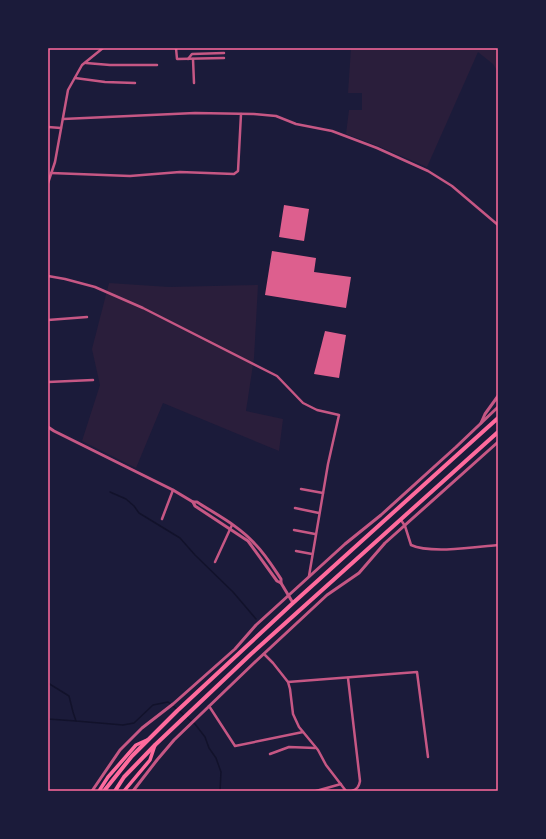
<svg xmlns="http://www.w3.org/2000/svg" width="546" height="839" font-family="Literata,serif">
  <rect width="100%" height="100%" fill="#1b1b3a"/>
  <g fill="#2a1e3b">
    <polygon points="351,48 493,48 498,53 498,72 493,64 478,52 427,167 378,146 346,134 349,110 362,110 362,93 348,93"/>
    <polygon points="109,283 169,287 258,285 254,358 246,411 283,419 279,451 163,403 136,468 82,441 100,385 92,349"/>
  </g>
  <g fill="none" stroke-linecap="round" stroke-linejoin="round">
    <g stroke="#12122b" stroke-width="1.5">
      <polyline points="110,492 126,499 134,506 139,513 180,538 195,555 233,592 256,619"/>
      <polyline points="48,683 69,696 73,712 76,721 123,725 134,723 153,705 168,702 195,724 205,737 209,748 216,758 221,772 220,791"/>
      <polyline points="48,719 76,721"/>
    </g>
  </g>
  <g fill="#dd5f8e">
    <polygon points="284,205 309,209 304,241 279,237"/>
    <polygon points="272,251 316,258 314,272 351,277 346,308 265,295"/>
    <polygon points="325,331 346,335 339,378 314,374"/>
  </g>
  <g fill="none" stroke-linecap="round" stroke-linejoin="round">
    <g stroke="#c65784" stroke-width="2.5">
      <polyline points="176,48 177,59 224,58"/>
      <polyline points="188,59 192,54 224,53"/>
      <polyline points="193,59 194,83"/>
      <polyline points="86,63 110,65 157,65"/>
      <polyline points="75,78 105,82 135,83"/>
      <polyline points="63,119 195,113 254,114 276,116 296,124 332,131 377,148 428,171 452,186 498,225"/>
      <polyline points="48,127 61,128"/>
      <polyline points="51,173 130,176 180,172 234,174 238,171 241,114"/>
      <polyline points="48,183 55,162 68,90 82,65 103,48"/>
      <polyline points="48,276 65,279 95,287 143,308 277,376 303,403 317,410 339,415 328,464 309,576"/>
      <polyline points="48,320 87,317"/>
      <polyline points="48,382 93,380"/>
      <polyline points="301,489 323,493"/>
      <polyline points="295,508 319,513"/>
      <polyline points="162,519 173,490"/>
      <path d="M401 520 405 526 411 545C430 554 477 547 498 545"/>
      <polyline points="294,530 315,534"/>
      <polyline points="296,551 312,554"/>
      <polyline points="215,562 232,525"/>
      <polyline points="264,654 273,663 288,682 290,689 293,714 299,727 318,750 326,765 346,791"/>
      <path d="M348 678 360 781C359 787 357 789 352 791"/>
      <polyline points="288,682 417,672 428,757"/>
      <polyline points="209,706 235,746 303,732"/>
      <polyline points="270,754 289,747 315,748"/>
      <polyline points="316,791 341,784"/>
    </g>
    <g stroke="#c65784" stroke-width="3">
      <polyline points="481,423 485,414 498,396"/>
      <polyline points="48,427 54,431 173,490 193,502 195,506 248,541 277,581 281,583 293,603"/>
      <path d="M193 502H197C217 515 239 526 255 544 265 554 273 567 281 579V583"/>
      <polyline points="92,791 120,750 142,728 173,704 235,649 256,625 345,544 381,515 456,447 498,407"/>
      <polyline points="133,791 157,760 174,740 255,662 327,595 359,573 385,543 498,442"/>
    </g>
    <g stroke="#ff6b9d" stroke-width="3.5">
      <polyline points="99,791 108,777 136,745 147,740"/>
      <polyline points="124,791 150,760 155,745"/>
    </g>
    <g stroke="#ff6b9d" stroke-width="4">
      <polyline points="104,791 132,756 177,711 293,603 498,418"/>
      <polyline points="115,791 124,777 155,745 251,654 498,432"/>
    </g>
  </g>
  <rect width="546" height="839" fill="none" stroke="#1b1b3a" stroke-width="98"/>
  <rect x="49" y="49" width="448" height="741" fill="none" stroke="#ff6b9d" stroke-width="1.5"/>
</svg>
